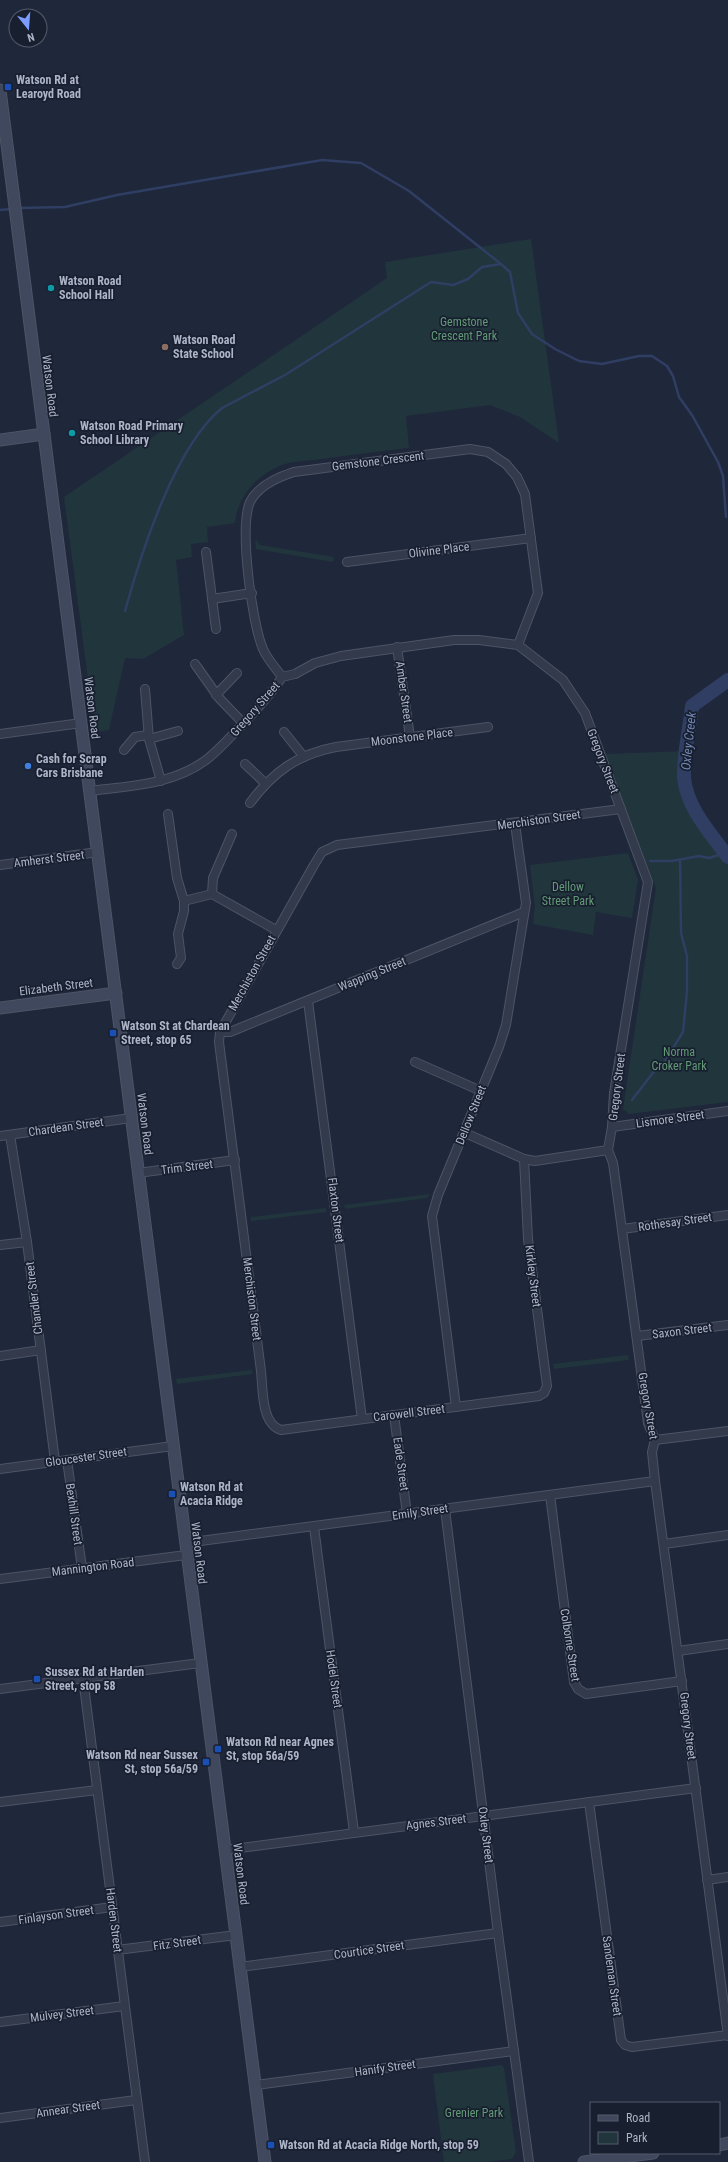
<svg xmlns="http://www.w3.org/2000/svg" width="728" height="2162" font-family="'Roboto Condensed',sans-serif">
  <rect width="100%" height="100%" fill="#1f273b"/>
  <g fill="#21353c">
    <path d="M531 239 559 443 520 417 490 405 406 416 409 448C380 451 351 455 322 459 308 461 289 461 277 467 254 478 237 499 235 523L207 527 208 542 191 544 192 557 176 560 184 635 143 659 125 658 109 730 95 732 64 497 387 278 385 262Z"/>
    <polygon points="255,539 260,545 334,557 333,562 256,549"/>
    <polygon points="687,751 684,777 690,799 702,822 728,857 728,1102 629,1114 623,1109 656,888 605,754"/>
    <polygon points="628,853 638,880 632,918 596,912 593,935 533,924 535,906 530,865"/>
    <polygon points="430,1194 427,1198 345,1209 344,1205"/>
    <polygon points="326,1208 326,1212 251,1221 251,1217"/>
    <polygon points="628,1355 629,1360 554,1369 553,1364"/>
    <polygon points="252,1370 252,1374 177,1384 176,1379"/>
    <polygon points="502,2065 504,2068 516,2152 512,2159 486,2162 444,2162 433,2074"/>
  </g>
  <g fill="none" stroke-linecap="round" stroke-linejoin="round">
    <g stroke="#2f3e62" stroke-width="2.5">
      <polyline points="18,208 65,207 117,195 322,160 361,163 409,191 501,264"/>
      <polyline points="0,210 11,209"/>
      <path d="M125 611C141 553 175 446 222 408L285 375 431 282 453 285 468 279 482 267 501 264 510 272 518 313 532 334 555 349 579 361 602 364 639 356H652L667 366 673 376 679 397 692 415 718 462 723 476 726 517"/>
      <polyline points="650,861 672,861 699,856 709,858 725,853"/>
      <polyline points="632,1100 652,1074 665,1061 683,1032 687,991 687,956 681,933 680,860"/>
    </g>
    <path stroke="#2f3e62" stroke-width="14" d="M728 680 692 706C690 726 683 757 684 777 686 807 711 834 728 857"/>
    <defs>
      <g id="street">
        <polyline points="206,552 216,629"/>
        <polyline points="347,562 531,538"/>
        <polyline points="212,599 252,593"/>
        <polyline points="397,647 410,737"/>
        <polyline points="195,664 219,698 243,723"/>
        <path d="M282 677C276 668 267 659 263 649 252 624 239 527 250 502 258 486 278 477 294 472L470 449 488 452 506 464 517 477 525 494 538 593 518 645"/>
        <polyline points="145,689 149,739 161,781"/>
        <polyline points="216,695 237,673"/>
        <polyline points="284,732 304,757"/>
        <polyline points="0,734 81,723"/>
        <polyline points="149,739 178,731"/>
        <polyline points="124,750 135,737 148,735"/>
        <polyline points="245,764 265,783"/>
        <path d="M89 791C129 786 172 785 206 760 219 750 230 737 241 726 256 710 271 695 282 677L295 674 315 663 341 656 454 640H479L518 645 563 680 585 713 648 882 614 1093 612 1127 608 1150 613 1163 648 1423 655 1440 652 1452 655 1481 728 2036"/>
        <path d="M250 803C273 772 298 754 336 747L488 727"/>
        <polyline points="168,814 177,878 184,901"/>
        <polyline points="0,865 98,852"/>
        <polyline points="212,894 276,930"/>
        <polyline points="212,894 213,878 232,834"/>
        <polyline points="177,964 181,958 178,934 184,911 184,901 212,894"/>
        <polyline points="308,1001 362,1419"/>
        <polyline points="220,1032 230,1032 524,912"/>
        <polyline points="415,1062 481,1091"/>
        <polyline points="612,1127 728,1111"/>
        <polyline points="465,1133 524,1159 535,1161 608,1150"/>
        <polyline points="10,1135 27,1242 55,1461"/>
        <polyline points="0,1136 131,1118"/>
        <path d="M524 1159 528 1239 547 1386 544 1393 539 1396 281 1430C261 1424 263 1389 261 1371L219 1042 220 1032 314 865 322 852 337 845 621 809"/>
        <polyline points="138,1173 235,1160"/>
        <polyline points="622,1229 728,1215"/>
        <polyline points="0,1245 27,1242"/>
        <polyline points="637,1336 728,1325"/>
        <polyline points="0,1356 41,1350"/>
        <polyline points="456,1407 432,1216 438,1195 499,1047 506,1025 526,903 515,824"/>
        <polyline points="394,1415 407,1514"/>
        <polyline points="655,1440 728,1431"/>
        <polyline points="67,1460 82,1568"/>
        <polyline points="0,1469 173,1446"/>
        <polyline points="550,1495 574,1682 578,1689 586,1694 682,1681"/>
        <polyline points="445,1509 498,1933 529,2162"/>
        <polyline points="314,1527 354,1832"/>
        <polyline points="185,1543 655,1481"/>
        <polyline points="664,1544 728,1535"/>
        <polyline points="0,1579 186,1555"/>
        <polyline points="678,1651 728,1644"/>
        <polyline points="83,1678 145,2162"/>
        <polyline points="0,1689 200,1663"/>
        <polyline points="0,1802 97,1790"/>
        <polyline points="589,1802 621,2040 625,2045 632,2047 728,2035"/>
        <polyline points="225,1850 696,1788"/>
        <polyline points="707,1880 728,1877"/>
        <polyline points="0,1922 112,1907"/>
        <polyline points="117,1950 236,1935"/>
        <polyline points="240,1967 498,1933"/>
        <polyline points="0,2022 124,2006"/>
        <polyline points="256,2085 514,2051"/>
        <polyline points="0,2118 136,2100"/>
      </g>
      <g id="secondary">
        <polyline points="0,90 265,2162"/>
        <polyline points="0,440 44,434"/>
        <polyline points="0,1008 116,993"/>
        <polyline points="719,2145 728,2143"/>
        <polyline points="584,2162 653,2153"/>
      </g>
    </defs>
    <use href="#street" stroke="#4d5466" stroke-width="10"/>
    <use href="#secondary" stroke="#4d5466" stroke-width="13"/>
    <use href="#street" stroke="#333a4b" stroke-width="8"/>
    <use href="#secondary" stroke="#40485e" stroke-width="11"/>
  </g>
  <g fill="#1a4fb4" stroke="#181f2f" stroke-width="1.5">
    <rect x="4" y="83" width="8" height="8" rx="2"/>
    <rect x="109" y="1029" width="8" height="8" rx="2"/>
    <rect x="168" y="1490" width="8" height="8" rx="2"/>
    <rect x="33" y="1675" width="8" height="8" rx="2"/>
    <rect x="214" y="1745" width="8" height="8" rx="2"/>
    <rect x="202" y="1758" width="8" height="8" rx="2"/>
    <rect x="267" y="2141" width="8" height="8" rx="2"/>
  </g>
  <g fill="#0f9aa8" stroke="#181f2f" stroke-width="1.5">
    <circle cx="51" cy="288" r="4"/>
    <circle cx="72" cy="433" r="4"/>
  </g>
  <circle fill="#8d6e63" stroke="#181f2f" stroke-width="1.5" cx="165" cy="347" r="4"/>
  <circle fill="#3f7fe0" stroke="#181f2f" stroke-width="1.5" cx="28" cy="766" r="4"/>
  <g text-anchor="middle" stroke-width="3.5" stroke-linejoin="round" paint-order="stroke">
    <g font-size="12" font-weight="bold" fill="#adb4c8" stroke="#181f2f" text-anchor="start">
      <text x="16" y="84">Watson Rd at<tspan x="16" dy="14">Learoyd Road</tspan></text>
      <text x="59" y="285">Watson Road<tspan x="59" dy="14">School Hall</tspan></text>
      <text x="173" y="344">Watson Road<tspan x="173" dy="14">State School</tspan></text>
      <text x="80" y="430">Watson Road Primary<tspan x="80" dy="14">School Library</tspan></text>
      <text x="36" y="763">Cash for Scrap<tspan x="36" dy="14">Cars Brisbane</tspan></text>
      <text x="121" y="1030">Watson St at Chardean<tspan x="121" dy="14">Street, stop 65</tspan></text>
      <text x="180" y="1491">Watson Rd at<tspan x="180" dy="14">Acacia Ridge</tspan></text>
      <text x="45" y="1676">Sussex Rd at Harden<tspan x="45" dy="14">Street, stop 58</tspan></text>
      <text x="226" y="1746">Watson Rd near Agnes<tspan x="226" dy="14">St, stop 56a/59</tspan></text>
      <text x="198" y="1759" text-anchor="end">Watson Rd near Sussex<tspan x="198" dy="14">St, stop 56a/59</tspan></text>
      <text x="279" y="2149">Watson Rd at Acacia Ridge North, stop 59</text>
    </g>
    <g font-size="12" fill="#629a76" stroke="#181f2f">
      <text x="464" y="326">Gemstone<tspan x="464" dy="14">Crescent Park</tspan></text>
      <text x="568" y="891">Dellow<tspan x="568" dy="14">Street Park</tspan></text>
      <text x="679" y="1056">Norma<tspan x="679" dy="14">Croker Park</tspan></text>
      <text x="474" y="2117">Grenier Park</text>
    </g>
    <g font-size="12" fill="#adb4c8" stroke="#181f2f">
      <text transform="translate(50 386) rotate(83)" y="4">Watson Road</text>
      <text transform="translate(378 461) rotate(-7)" y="4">Gemstone Crescent</text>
      <text transform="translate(439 550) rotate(-7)" y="4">Olivine Place</text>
      <text transform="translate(404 692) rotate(82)" y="4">Amber Street</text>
      <text transform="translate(92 708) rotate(83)" y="4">Watson Road</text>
      <text transform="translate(255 709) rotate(-49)" y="4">Gregory Street</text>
      <text transform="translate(412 737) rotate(-7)" y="4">Moonstone Place</text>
      <text transform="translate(603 761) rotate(69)" y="4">Gregory Street</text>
      <text transform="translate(539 820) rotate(-8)" y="4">Merchiston Street</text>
      <text transform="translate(49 859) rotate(-7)" y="4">Amherst Street</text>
      <text transform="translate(252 973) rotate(-61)" y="4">Merchiston Street</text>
      <text transform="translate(372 974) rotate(-22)" y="4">Wapping Street</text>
      <text transform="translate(56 987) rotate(-7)" y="4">Elizabeth Street</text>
      <text transform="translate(617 1087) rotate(-83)" y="4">Gregory Street</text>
      <text transform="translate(471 1115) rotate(-68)" y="4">Dellow Street</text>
      <text transform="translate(670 1119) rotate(-8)" y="4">Lismore Street</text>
      <text transform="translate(145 1124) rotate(83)" y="4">Watson Road</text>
      <text transform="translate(66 1127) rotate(-8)" y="4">Chardean Street</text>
      <text transform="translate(187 1167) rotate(-7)" y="4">Trim Street</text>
      <text transform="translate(336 1210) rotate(83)" y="4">Flaxton Street</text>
      <text transform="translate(675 1222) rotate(-8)" y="4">Rothesay Street</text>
      <text transform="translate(533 1276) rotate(83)" y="4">Kirkley Street</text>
      <text transform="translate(34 1298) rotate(-97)" y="4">Chandler Street</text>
      <text transform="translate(252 1299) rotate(83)" y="4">Merchiston Street</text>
      <text transform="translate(682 1331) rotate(-7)" y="4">Saxon Street</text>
      <text transform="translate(648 1406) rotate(80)" y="4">Gregory Street</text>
      <text transform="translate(409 1413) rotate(-7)" y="4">Carowell Street</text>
      <text transform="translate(86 1457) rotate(-8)" y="4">Gloucester Street</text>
      <text transform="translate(401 1464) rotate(82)" y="4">Eade Street</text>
      <text transform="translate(420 1512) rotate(-8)" y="4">Emily Street</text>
      <text transform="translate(74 1514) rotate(82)" y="4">Bexhill Street</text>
      <text transform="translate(199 1553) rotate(83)" y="4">Watson Road</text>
      <text transform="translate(93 1567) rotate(-7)" y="4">Mannington Road</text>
      <text transform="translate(570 1645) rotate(81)" y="4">Colborne Street</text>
      <text transform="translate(334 1679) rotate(82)" y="4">Hodel Street</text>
      <text transform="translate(688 1726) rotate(83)" y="4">Gregory Street</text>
      <text transform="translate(436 1822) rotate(-7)" y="4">Agnes Street</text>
      <text transform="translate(486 1835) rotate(83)" y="4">Oxley Street</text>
      <text transform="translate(241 1874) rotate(83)" y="4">Watson Road</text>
      <text transform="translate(56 1915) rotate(-8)" y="4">Finlayson Street</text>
      <text transform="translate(114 1920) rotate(83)" y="4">Harden Street</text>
      <text transform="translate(177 1943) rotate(-8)" y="4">Fitz Street</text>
      <text transform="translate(369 1950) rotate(-8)" y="4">Courtice Street</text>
      <text transform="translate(612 1976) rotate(82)" y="4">Sandeman Street</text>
      <text transform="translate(62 2014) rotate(-7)" y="4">Mulvey Street</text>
      <text transform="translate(385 2068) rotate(-8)" y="4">Hanify Street</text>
      <text transform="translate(68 2109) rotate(-8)" y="4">Annear Street</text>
    </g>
    <g font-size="13" font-style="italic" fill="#7286b2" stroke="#181f2f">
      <text transform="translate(688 741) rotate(-84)" y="5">Oxley Creek</text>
    </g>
  </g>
  <rect x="590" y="2102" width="130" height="52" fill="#181f2f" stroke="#545b6c"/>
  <rect x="598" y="2115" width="20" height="6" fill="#40485e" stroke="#545b6c"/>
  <text x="626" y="2122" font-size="12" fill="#adb4c8">Road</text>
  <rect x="598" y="2132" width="20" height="12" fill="#21353c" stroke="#545b6c"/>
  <text x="626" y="2142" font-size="12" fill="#adb4c8">Park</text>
  <g transform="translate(28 28) rotate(163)"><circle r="19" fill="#181f2f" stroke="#545b6c"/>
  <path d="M0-3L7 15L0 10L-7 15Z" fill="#7b9dff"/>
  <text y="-6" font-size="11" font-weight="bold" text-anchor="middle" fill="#adb4c8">N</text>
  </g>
</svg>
